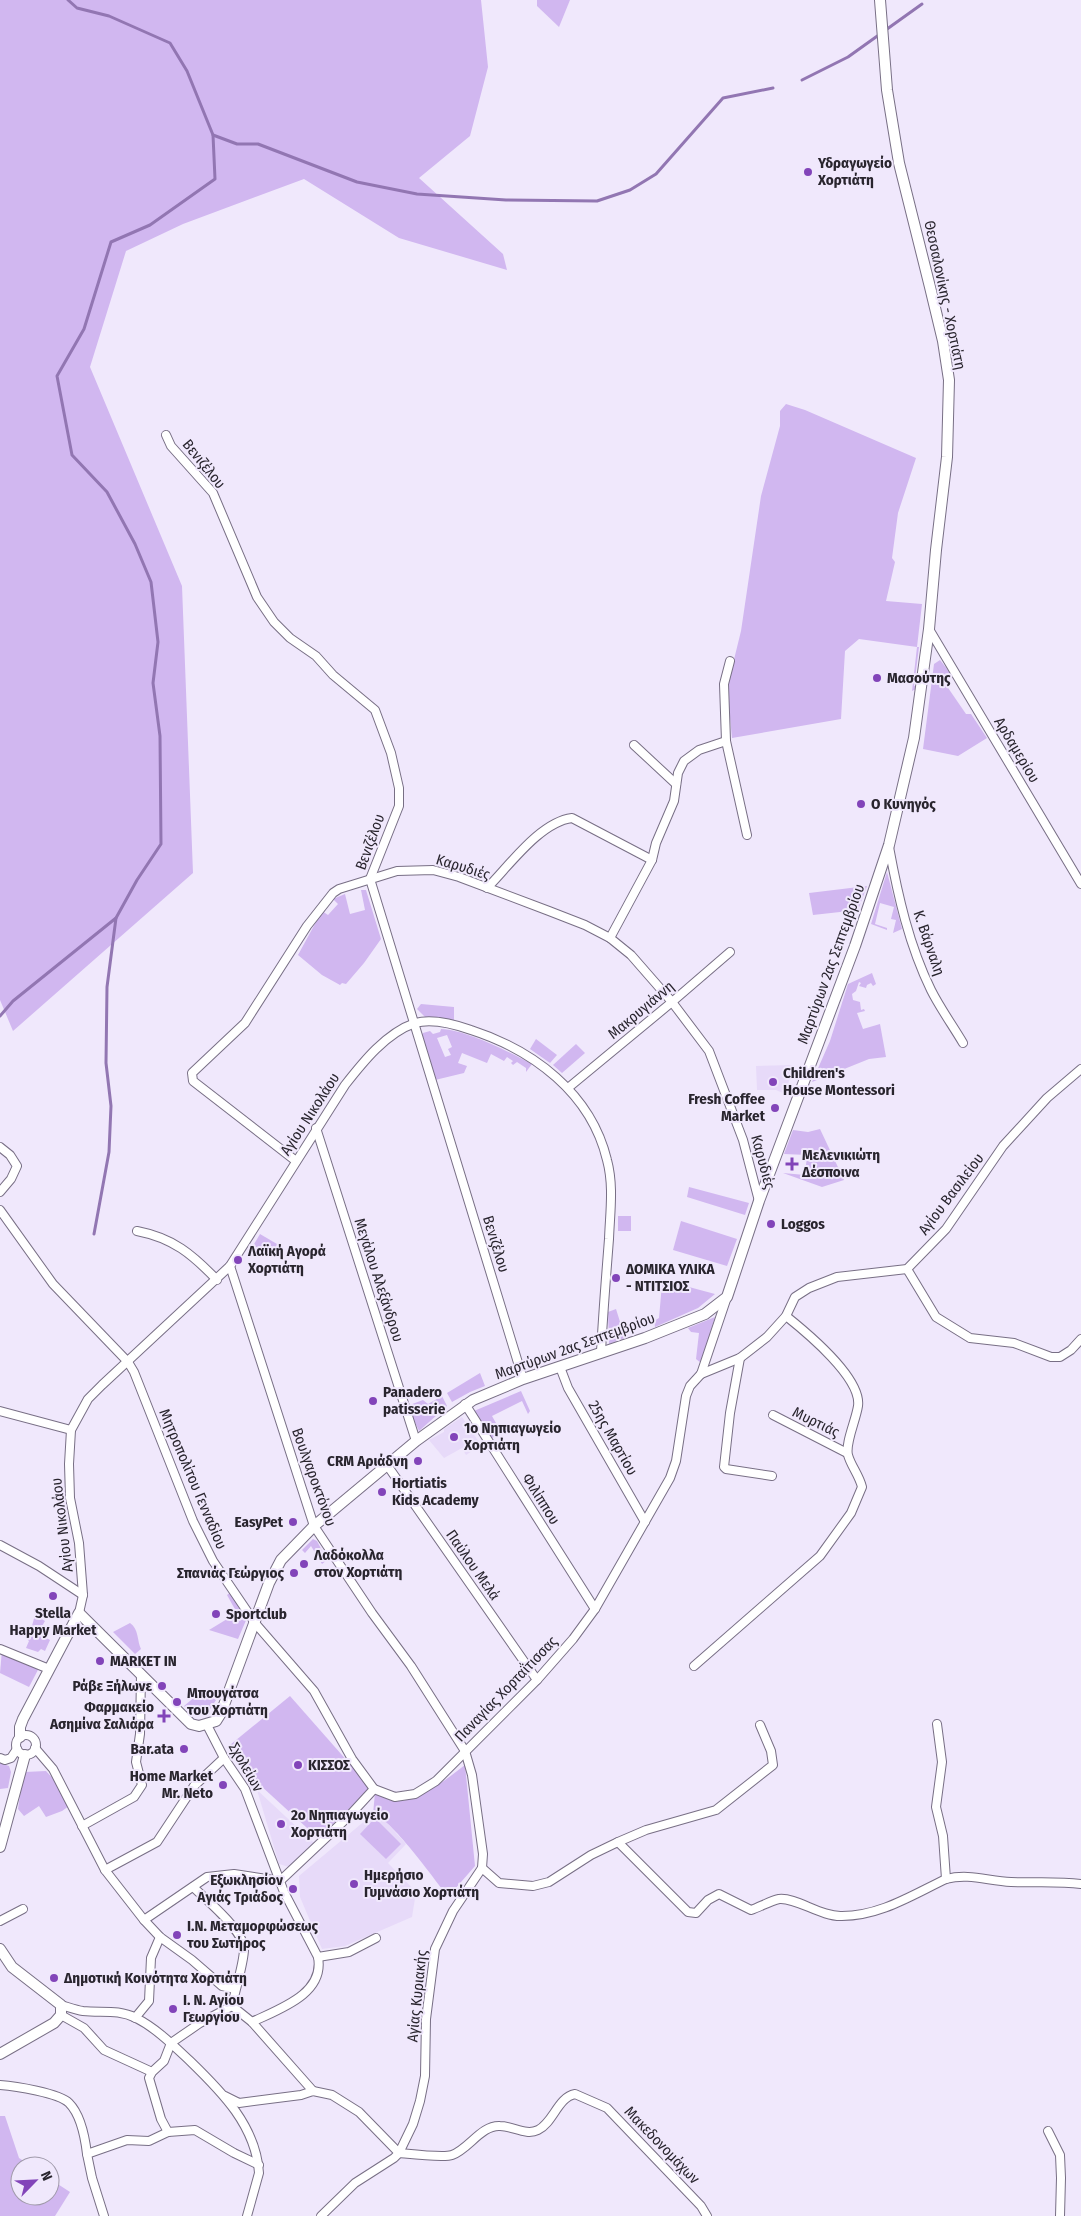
<svg xmlns="http://www.w3.org/2000/svg" width="1081" height="2216" font-family="'Fira Sans Condensed',sans-serif">
  <rect width="100%" height="100%" fill="#f0e8fc"/>
  <g fill="#e7daf9">
    <polygon points="794,1065 785,1094 776,1090 757,1090 756,1066"/>
    <polygon points="462,1417 481,1445 466,1455 462,1448 444,1458 429,1440 444,1432 444,1429"/>
    <polygon points="257,1790 314,1843 289,1867 279,1864"/>
    <polygon points="373,1814 379,1814 406,1844 388,1863 416,1892 412,1917 345,1946 322,1949 300,1897 299,1876"/>
  </g>
  <g fill="#d1b7f0" fill-rule="evenodd">
    <polygon points="0,0 481,0 488,67 470,136 419,178 503,254 507,270 399,238 304,179 183,224 126,251 90,367 182,586 193,873 13,1031 0,1000"/>
    <polygon points="537,0 570,0 559,27 537,6"/>
    <polygon points="786,404 805,410 916,458 898,513 892,558 895,562 886,601 922,604 917,647 919,647 914,686 917,686 916,689 912,691 917,647 859,639 845,651 841,719 732,738 727,688 741,631 761,496 780,426 780,411"/>
    <polygon points="940,660 951,674 944,682 966,714 971,714 987,738 958,756 923,749 934,664"/>
    <polygon points="887,872 902,929 893,933 896,920 891,919 894,907 880,903 875,924 887,928 887,930 871,924"/>
    <polygon points="867,886 858,910 813,915 809,893"/>
    <polygon points="361,890 366,890 381,939 364,963 346,984 342,983 340,985 322,975 298,955 322,911 328,915 338,904 333,899 345,894 350,914 365,910"/>
    <polygon points="872,973 876,984 873,986 871,983 867,985 866,988 859,986 861,983 859,982 856,991 852,994 853,1000 860,1002 861,1010 864,1009 865,1011 857,1013 863,1029 880,1024 886,1057 869,1059 812,1082 830,1041 848,984"/>
    <polygon points="421,1004 454,1007 454,1020 425,1017 417,1009"/>
    <path d="M441 1029C467 1030 509 1052 532 1064L526 1072V1068L517 1062 513 1065 511 1063 513 1061 507 1057 504 1061 491 1054 487 1063 462 1053 458 1063 467 1066 464 1073 435 1080 421 1037 423 1033 430 1031 433 1034 440 1032ZM447 1035 452 1047 448 1049 451 1055 445 1057 437 1038Z"/>
    <polygon points="536,1039 557,1055 550,1063 530,1049"/>
    <polygon points="576,1044 585,1053 562,1073 553,1065"/>
    <polygon points="820,1129 844,1180 822,1187 783,1173 805,1175 807,1155 784,1154 793,1130 808,1132"/>
    <polygon points="689,1187 749,1203 745,1215 687,1197"/>
    <rect x="618" y="1216" width="13" height="15"/>
    <polygon points="681,1221 737,1239 727,1266 673,1250"/>
    <polygon points="260,1234 277,1244 274,1253 253,1246"/>
    <polygon points="662,1284 689,1287 715,1294 698,1308 655,1327 654,1321 659,1318"/>
    <polygon points="616,1309 625,1338 609,1344 608,1312"/>
    <polygon points="715,1317 701,1363 696,1359 699,1333 691,1332 688,1328"/>
    <polygon points="480,1373 485,1386 470,1392 452,1402 447,1393"/>
    <polygon points="521,1391 530,1411 528,1414 522,1401 492,1416 501,1432 491,1439 474,1411"/>
    <polygon points="442,1396 447,1406 419,1431 407,1406 423,1400 428,1404"/>
    <polygon points="313,1539 317,1541 327,1560 322,1564 311,1546 305,1553 302,1550"/>
    <polygon points="231,1592 247,1618 238,1639 209,1630 237,1613 227,1595"/>
    <polygon points="35,1615 45,1621 38,1633 50,1640 45,1651 41,1649 38,1652 26,1648 29,1641 26,1638 30,1633"/>
    <path d="M130 1623C139 1629 137 1641 141 1649L135 1654 113 1632Z"/>
    <polygon points="2,1650 40,1666 29,1687 0,1673"/>
    <path d="M203 1690 216 1700 209 1711C199 1716 192 1714 184 1706Z"/>
    <polygon points="290,1696 371,1788 318,1838 260,1785 230,1745"/>
    <polygon points="0,1763 9,1766 11,1772 8,1788 0,1789"/>
    <path d="M465 1765 475 1866 448 1897C436 1881 389 1816 373 1814L375 1793C381 1795 387 1800 393 1801 416 1804 448 1778 465 1765Z"/>
    <polygon points="46,1771 58,1784 69,1806 62,1811 46,1817 39,1806 24,1816 18,1809 23,1774 25,1772"/>
    <polygon points="375,1818 401,1844 386,1859 360,1834"/>
    <polygon points="0,2116 5,2116 19,2158 31,2166 20,2166 20,2196 50,2196 50,2179 70,2192 55,2216 0,2216"/>
  </g>
  <g fill="none" stroke-linecap="round" stroke-linejoin="round">
    <g stroke="#9276b2" stroke-width="3">
      <polyline points="68,0 77,8 109,16 170,43 187,71 213,135 237,144 258,144 357,182 417,194 506,200 597,201 630,190 656,174 723,98 773,88"/>
      <polyline points="802,80 848,57 922,4"/>
      <polyline points="0,1016 13,1001 116,918"/>
      <polyline points="94,1234 109,1152 111,1106 106,1063 107,987 116,918 137,880 161,844 160,736 153,683 158,642 151,582 135,544 107,492 72,455 57,376 84,329 111,242 150,225 215,179 213,135"/>
    </g>
    <defs>
      <g id="minor">
        <polyline points="166,435 171,446 213,493 257,597 274,622 290,638 316,656 333,675 375,710 391,753 399,788 399,806 370,879 523,1379"/>
        <polyline points="929,629 1081,884"/>
        <polyline points="730,661 724,684 726,741 747,835"/>
        <polyline points="634,745 676,784"/>
        <path d="M889 847C898 896 909 945 931 990 940 1008 953 1026 963 1043"/>
        <path d="M487 888C509 866 540 822 572 818L652 860"/>
        <polyline points="610,938 652,860 656,843 674,801 678,773 684,761 699,750 726,741"/>
        <polyline points="568,1088 672,1002 730,952"/>
        <polyline points="316,1128 416,1441"/>
        <polyline points="0,1147 10,1155 17,1166 11,1179 0,1192"/>
        <polyline points="296,1161 193,1081 192,1073 245,1023 307,926 333,893 339,889 397,871 433,870 459,877 549,911 585,925 610,938 631,955 672,1002 709,1051 743,1140 759,1201"/>
        <polyline points="0,1210 53,1284 128,1362 134,1372 193,1521 213,1561 255,1623 314,1691 352,1759 374,1789"/>
        <path d="M137 1231C173 1238 192 1254 217 1280"/>
        <polyline points="230,1266 314,1526 372,1613 411,1666 465,1751 472,1775 483,1854 482,1868 453,1911 435,1949 426,2019 425,2076 420,2101 413,2124 399,2153 394,2158 355,2183 321,2216"/>
        <polyline points="907,1269 936,1317 970,1338 1014,1343 1051,1357 1060,1357 1071,1350 1081,1339"/>
        <polyline points="740,1358 730,1413 724,1467 726,1469 772,1476"/>
        <polyline points="560,1367 568,1388 645,1522"/>
        <polyline points="701,1374 740,1358 767,1337 786,1316 795,1297 809,1288 837,1277 907,1269 946,1229 1003,1146 1047,1098 1081,1069"/>
        <polyline points="465,1404 595,1609"/>
        <polyline points="0,1411 71,1430"/>
        <polyline points="773,1415 847,1453"/>
        <polyline points="387,1465 537,1680"/>
        <polyline points="0,1545 39,1566 83,1595"/>
        <path d="M79 1613 83 1595 79 1543 70 1498 69 1464 71 1430 88 1399 102 1385 230 1266 345 1085C363 1062 386 1033 415 1023 433 1018 454 1024 471 1030 533 1050 591 1093 607 1160 614 1186 610 1212 609 1239 606 1277 603 1314 601 1352"/>
        <polyline points="0,1649 49,1669"/>
        <path d="M694 1666 820 1556 851 1513 862 1487C859 1475 851 1466 848 1455 845 1443 856 1420 858 1406 862 1378 806 1332 786 1316"/>
        <polyline points="937,1724 942,1762 936,1807 943,1836 946,1879"/>
        <path d="M207 1725 224 1758 245 1789 284 1892 318 1957C325 1994 279 2009 252 2022"/>
        <circle cx="26" cy="1745" r="10"/>
        <polyline points="35,1748 53,1769 105,1870 144,1920 160,1937 192,1960 222,1986 235,1989"/>
        <polyline points="0,1758 5,1760 11,1758 17,1749"/>
        <polyline points="82,1826 134,1797 142,1785 136,1762 140,1734 141,1674"/>
        <polyline points="618,1842 646,1830 716,1810 773,1765 771,1751 760,1725"/>
        <path d="M482 1868 499 1883 533 1886 549 1882 591 1855 618 1842 688 1912 696 1913 708 1900 719 1894 751 1910C760 1907 770 1901 779 1899 796 1897 821 1917 842 1916 880 1916 912 1895 946 1879 969 1873 988 1881 1011 1882 1034 1883 1058 1881 1081 1884"/>
        <polyline points="105,1870 157,1842 194,1786 224,1758"/>
        <polyline points="144,1920 207,1877 234,1874 280,1881 350,1815 374,1789 395,1797 415,1794 436,1781 537,1680 573,1639 595,1609 670,1478 676,1461 686,1396 690,1386 701,1374 727,1297"/>
        <polyline points="0,1921 23,1909"/>
        <polyline points="318,1957 349,1952 376,1938"/>
        <path d="M61 2005C68 2007 76 2010 83 2011 102 2013 118 2009 136 2018 156 2028 174 2046 190 2061 222 2092 256 2126 259 2173L247 2216"/>
        <polyline points="232,2006 252,2022 313,2091"/>
        <polyline points="61,2015 84,2028 104,2050 152,2072"/>
        <polyline points="135,2018 149,2001 151,1958 160,1937"/>
        <path d="M0 2085C15 2086 59 2093 69 2103 81 2115 85 2137 87 2154L127 2140 149 2141 168 2132 195 2130 234 2153 259 2165"/>
        <path d="M225 2096 239 2103 301 2095 313 2091 332 2095 359 2112 399 2153C410 2154 444 2158 452 2155 469 2149 481 2125 500 2126 513 2126 526 2136 538 2130 553 2123 558 2097 575 2094L607 2108 701 2206 707 2216"/>
        <polyline points="1048,2131 1060,2155 1061,2178 1060,2216"/>
        <path d="M168 2132 161 2119 149 2078 152 2072 164 2061 171 2043 200 2023 232 2006C235 1990 244 1963 244 1949 244 1931 206 1899 193 1887"/>
        <polyline points="87,2154 92,2178 104,2216"/>
      </g>
      <g id="tertiary">
        <polyline points="20,1737 20,1727 23,1719 79,1613 191,1724 199,1726 216,1721 221,1713 269,1583 281,1560 314,1526 416,1441 473,1400 523,1379 645,1338 705,1314 727,1297 759,1201 855,946 889,845 914,738 929,629 936,550 947,457 949,380 943,341 930,287 899,163 887,90 880,0"/>
        <polyline points="0,1847 25,1755"/>
        <polyline points="0,1949 12,1967 61,2005 61,2015 54,2023 0,2054"/>
      </g>
    </defs>
    <use href="#minor" stroke="#786f85" stroke-width="10"/>
    <use href="#tertiary" stroke="#786f85" stroke-width="12"/>
    <use href="#minor" stroke="#fff" stroke-width="8"/>
    <use href="#tertiary" stroke="#fff" stroke-width="10"/>
  </g>
  <g fill="#8244b9" stroke="#f0e8fc" stroke-width="2">
    <circle cx="808" cy="172" r="5"/>
    <circle cx="877" cy="678" r="5"/>
    <circle cx="861" cy="804" r="5"/>
    <circle cx="773" cy="1082" r="5"/>
    <circle cx="775" cy="1108" r="5"/>
    <path d="M789.5 1156.5h5v5h5v5h-5v5h-5v-5h-5v-5h5z"/>
    <circle cx="771" cy="1224" r="5"/>
    <circle cx="238" cy="1260" r="5"/>
    <circle cx="616" cy="1278" r="5"/>
    <circle cx="373" cy="1401" r="5"/>
    <circle cx="454" cy="1437" r="5"/>
    <circle cx="418" cy="1461" r="5"/>
    <circle cx="382" cy="1492" r="5"/>
    <circle cx="293" cy="1522" r="5"/>
    <circle cx="304" cy="1564" r="5"/>
    <circle cx="294" cy="1573" r="5"/>
    <circle cx="53" cy="1596" r="5"/>
    <circle cx="216" cy="1614" r="5"/>
    <circle cx="100" cy="1661" r="5"/>
    <circle cx="162" cy="1686" r="5"/>
    <circle cx="177" cy="1702" r="5"/>
    <path d="M161.5 1708.5h5v5h5v5h-5v5h-5v-5h-5v-5h5z"/>
    <circle cx="184" cy="1749" r="5"/>
    <circle cx="298" cy="1765" r="5"/>
    <circle cx="223" cy="1785" r="5"/>
    <circle cx="281" cy="1824" r="5"/>
    <circle cx="354" cy="1884" r="5"/>
    <circle cx="293" cy="1889" r="5"/>
    <circle cx="177" cy="1935" r="5"/>
    <circle cx="54" cy="1978" r="5"/>
    <circle cx="173" cy="2009" r="5"/>
  </g>
  <g text-anchor="middle" stroke-width="4" stroke-linejoin="round" paint-order="stroke">
    <g font-size="15" font-weight="bold" fill="#29252e" stroke="#f0e8fc" text-anchor="start">
      <text x="818" y="168">Υδραγωγείο<tspan x="818" dy="17">Χορτιάτη</tspan></text>
      <text x="887" y="683">Μασούτης</text>
      <text x="871" y="809">Ο Κυνηγός</text>
      <text x="783" y="1078">Children's<tspan x="783" dy="17">House Montessori</tspan></text>
      <text x="765" y="1104" text-anchor="end">Fresh Coffee<tspan x="765" dy="17">Market</tspan></text>
      <text x="802" y="1160">Μελενικιώτη<tspan x="802" dy="17">Δέσποινα</tspan></text>
      <text x="781" y="1229">Loggos</text>
      <text x="248" y="1256">Λαϊκή Αγορά<tspan x="248" dy="17">Χορτιάτη</tspan></text>
      <text x="626" y="1274">ΔΟΜΙΚΑ ΥΛΙΚΑ<tspan x="626" dy="17">- ΝΤΙΤΣΙΟΣ</tspan></text>
      <text x="383" y="1397">Panadero<tspan x="383" dy="17">patisserie</tspan></text>
      <text x="464" y="1433">1ο Νηπιαγωγείο<tspan x="464" dy="17">Χορτιάτη</tspan></text>
      <text x="408" y="1466" text-anchor="end">CRM Αριάδνη</text>
      <text x="392" y="1488">Hortiatis<tspan x="392" dy="17">Kids Academy</tspan></text>
      <text x="283" y="1527" text-anchor="end">EasyPet</text>
      <text x="314" y="1560">Λαδόκολλα<tspan x="314" dy="17">στον Χορτιάτη</tspan></text>
      <text x="284" y="1578" text-anchor="end">Σπανιάς Γεώργιος</text>
      <text x="53" y="1618" text-anchor="middle">Stella<tspan x="53" dy="17">Happy Market</tspan></text>
      <text x="226" y="1619">Sportclub</text>
      <text x="110" y="1666">MARKET IN</text>
      <text x="152" y="1691" text-anchor="end">Ράβε Ξήλωνε</text>
      <text x="187" y="1698">Μπουγάτσα<tspan x="187" dy="17">του Χορτιάτη</tspan></text>
      <text x="154" y="1712" text-anchor="end">Φαρμακείο<tspan x="154" dy="17">Ασημίνα Σαλιάρα</tspan></text>
      <text x="174" y="1754" text-anchor="end">Bar.ata</text>
      <text x="308" y="1770">ΚΙΣΣΟΣ</text>
      <text x="213" y="1781" text-anchor="end">Home Market<tspan x="213" dy="17">Mr. Neto</tspan></text>
      <text x="291" y="1820">2ο Νηπιαγωγείο<tspan x="291" dy="17">Χορτιάτη</tspan></text>
      <text x="364" y="1880">Ημερήσιο<tspan x="364" dy="17">Γυμνάσιο Χορτιάτη</tspan></text>
      <text x="283" y="1885" text-anchor="end">Εξωκλησίον<tspan x="283" dy="17">Αγιάς Τριάδος</tspan></text>
      <text x="187" y="1931">I.N. Μεταμορφώσεως<tspan x="187" dy="17">του Σωτήρος</tspan></text>
      <text x="64" y="1983">Δημοτική Κοινότητα Χορτιάτη</text>
      <text x="183" y="2005">Ι. Ν. Αγίου<tspan x="183" dy="17">Γεωργίου</tspan></text>
    </g>
    <g font-size="15" fill="#29252e" stroke="#f0e8fc">
      <text transform="translate(945 295) rotate(78)" y="5">Θεσσαλονίκης - Χορτιάτη</text>
      <text transform="translate(204 464) rotate(51)" y="5">Βενιζέλου</text>
      <text transform="translate(1017 750) rotate(59)" y="5">Αρδαμερίου</text>
      <text transform="translate(370 842) rotate(-70)" y="5">Βενιζέλου</text>
      <text transform="translate(463 867) rotate(17)" y="5">Καρυδιές</text>
      <text transform="translate(929 943) rotate(71)" y="5">Κ. Βάρναλη</text>
      <text transform="translate(831 964) rotate(-70)" y="5">Μαρτύρων 2ας Σεπτεμβρίου</text>
      <text transform="translate(641 1010) rotate(-40)" y="5">Μακρυγιάννη</text>
      <text transform="translate(310 1114) rotate(-57)" y="5">Αγίου Νικολάου</text>
      <text transform="translate(763 1162) rotate(75)" y="5">Καρυδιές</text>
      <text transform="translate(951 1194) rotate(-53)" y="5">Αγίου Βασιλείου</text>
      <text transform="translate(496 1244) rotate(73)" y="5">Βενιζέλου</text>
      <text transform="translate(379 1280) rotate(72)" y="5">Μεγάλου Αλεξάνδρου</text>
      <text transform="translate(575 1346) rotate(-20)" y="5">Μαρτύρων 2ας Σεπτεμβρίου</text>
      <text transform="translate(816 1422) rotate(26)" y="5">Μυρτιάς</text>
      <text transform="translate(613 1438) rotate(60)" y="5">25ης Μαρτίου</text>
      <text transform="translate(314 1477) rotate(70)" y="5">Βουλγαροκτόνου</text>
      <text transform="translate(193 1479) rotate(67)" y="5">Μητροπολίτου Γενναδίου</text>
      <text transform="translate(541 1499) rotate(58)" y="5">Φιλίππου</text>
      <text transform="translate(62 1525) rotate(-97)" y="5">Αγίου Νικολάου</text>
      <text transform="translate(473 1565) rotate(55)" y="5">Παύλου Μελά</text>
      <text transform="translate(506 1689) rotate(-46)" y="5">Παναγίας Χορταΐτισσας</text>
      <text transform="translate(246 1767) rotate(60)" y="5">Σχολείων</text>
      <text transform="translate(417 1996) rotate(-84)" y="5">Αγίας Κυριακής</text>
      <text transform="translate(662 2145) rotate(46)" y="5">Μακεδονομάχων</text>
    </g>
  </g>
  <g transform="translate(35 2181) rotate(66)"><circle r="24" fill="#f0e8fc" stroke="#a09aaa"/>
  <path d="M0-4L9 19L0 12L-9 19Z" fill="#8244b9"/>
  <text y="-8" font-size="14" font-weight="bold" text-anchor="middle" fill="#29252e">N</text>
  </g>
</svg>
